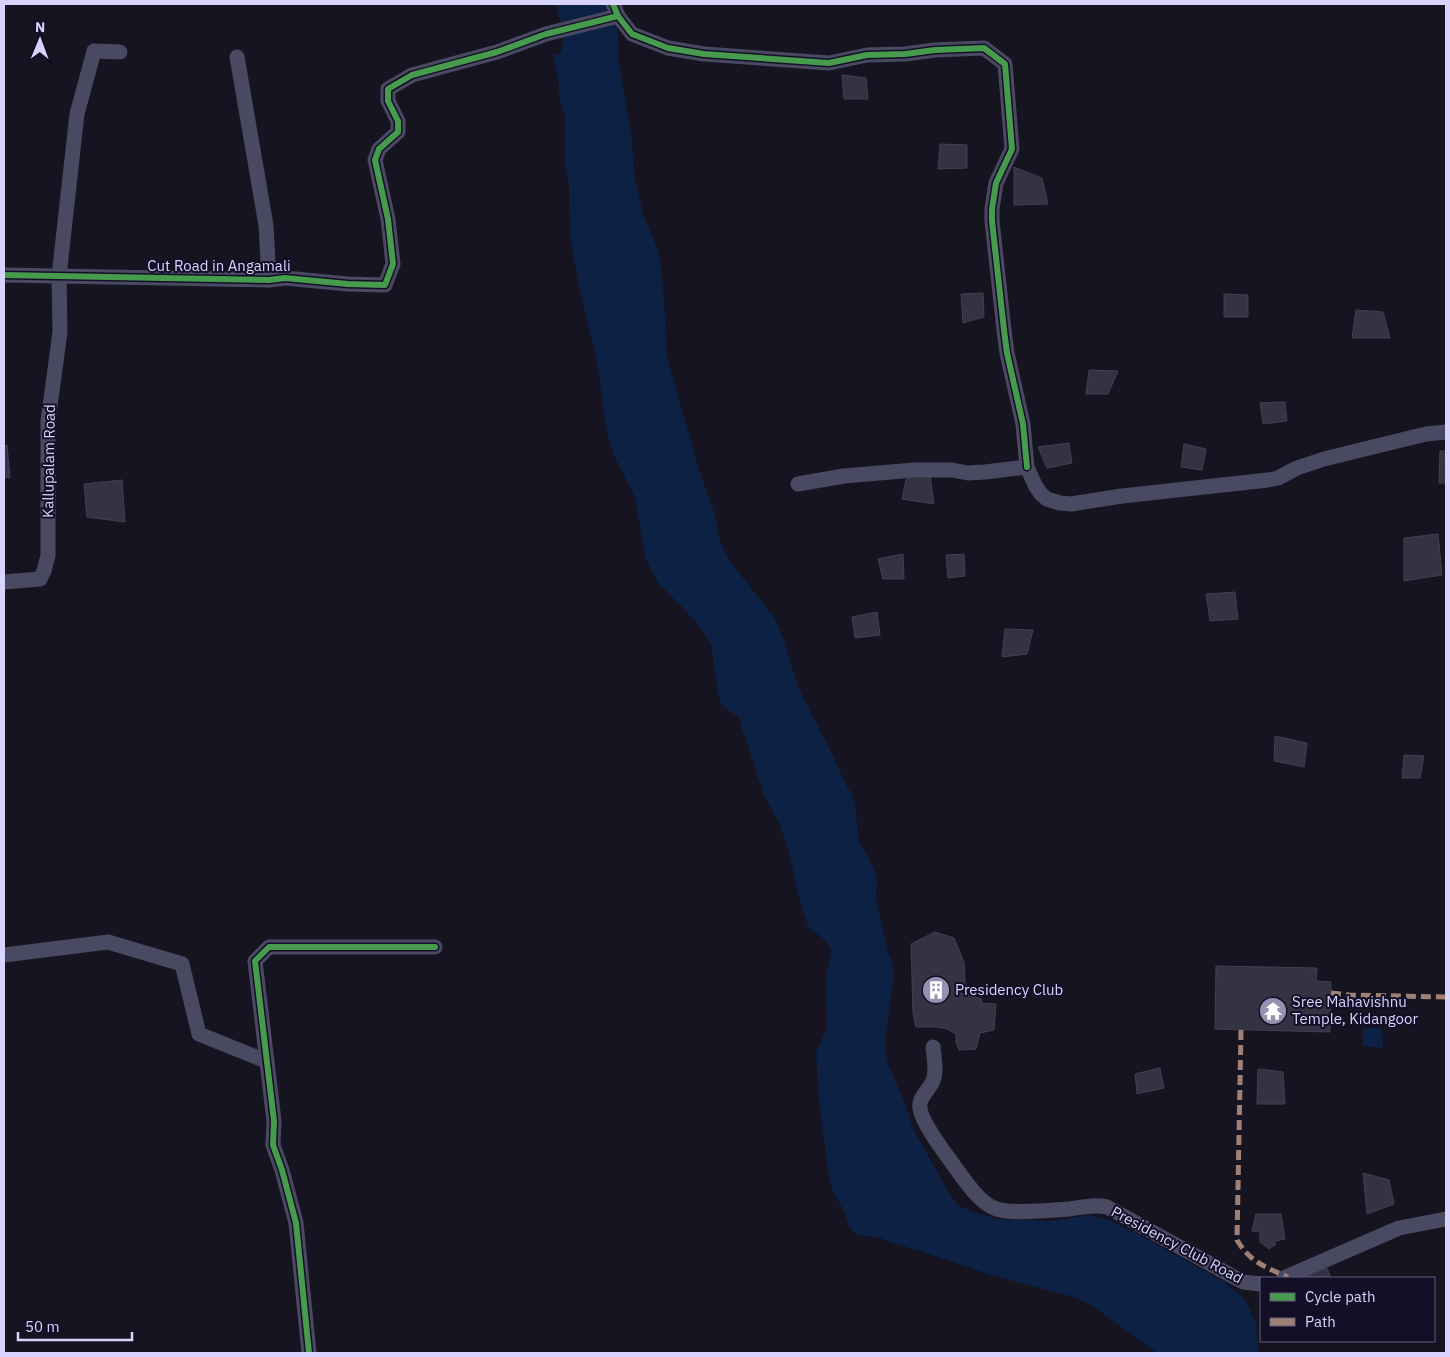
<svg xmlns="http://www.w3.org/2000/svg" width="1450" height="1357" font-family="'IBM Plex Sans',sans-serif">
  <rect width="100%" height="100%" fill="#161421"/>
  <g fill="#0d2144">
    <path d="M556 4H611L618 32V58L632 141 634 175 643 214 659 253 664 298 667 358 699 470 715 515 720 542 729 560 776 620 783 638 799 689 833 756 846 785 852 794 855 806 859 841 873 867 877 879 876 898 887 950 892 961 894 972 885 1040 887 1062 903 1099 914 1131 950 1194 959 1206 971 1211 998 1219 1049 1221 1091 1215 1108 1220 1130 1230 1223 1281 1245 1299 1256 1323 1259 1353H1157L1094 1307 1077 1298 994 1276 929 1254 891 1242 878 1237 864 1236 854 1233 849 1226 844 1211 832 1190 828 1170 818 1090 816 1052 827 1029 826 976 830 960 831 949 823 938 809 928 801 906 789 852 780 825 764 795 738 716 723 707 719 698 711 645 701 629 687 612 658 583 645 557 635 497 614 456 607 433 597 362 578 282 570 236 569 185 565 165V117L560 100 558 77 553 55 560 54C568 36 560 22 556 4Z"/>
    <polygon points="1363,1028 1382,1028 1383,1048 1363,1046"/>
  </g>
  <g fill="#343243" stroke="#433f54">
    <polygon points="842,75 866,78 868,99 844,99"/>
    <polygon points="940,144 967,145 967,168 938,169"/>
    <polygon points="1014,167 1042,178 1048,204 1014,205"/>
    <polygon points="983,293 984,317 963,323 961,294"/>
    <polygon points="1224,294 1248,295 1248,317 1224,317"/>
    <polygon points="1356,310 1383,312 1390,338 1352,338"/>
    <polygon points="1089,370 1118,371 1108,394 1086,394"/>
    <polygon points="1285,402 1287,421 1263,424 1260,403"/>
    <polygon points="1069,443 1072,463 1047,468 1038,447"/>
    <polygon points="1184,444 1206,449 1202,470 1181,467"/>
    <polygon points="7,445 10,478 4,477 4,446"/>
    <polygon points="1440,451 1446,451 1446,483 1439,483"/>
    <polygon points="907,475 930,475 934,504 902,499"/>
    <polygon points="122,480 125,522 87,517 84,484"/>
    <polygon points="1438,534 1442,575 1404,581 1404,538"/>
    <polygon points="903,554 904,579 883,579 878,559"/>
    <polygon points="964,554 965,576 948,578 946,555"/>
    <polygon points="1235,592 1238,619 1210,621 1206,594"/>
    <polygon points="877,612 880,635 855,638 852,617"/>
    <polygon points="1005,629 1033,630 1027,654 1002,657"/>
    <polygon points="1275,736 1307,743 1304,767 1274,761"/>
    <polygon points="1404,755 1424,756 1420,778 1402,778"/>
    <polygon points="935,932 954,938 964,962 965,984 964,988 956,992 982,999 981,1003 996,1004 994,1030 980,1033 976,1049 959,1050 956,1042 956,1034 947,1029 937,1027 916,1027 913,1013 911,944"/>
    <polygon points="1216,966 1317,968 1316,981 1331,982 1330,1032 1215,1029"/>
    <polygon points="1160,1068 1164,1088 1137,1094 1135,1074"/>
    <polygon points="1258,1069 1283,1072 1285,1104 1257,1104"/>
    <polygon points="1363,1173 1389,1180 1394,1204 1367,1214"/>
    <polygon points="1256,1214 1281,1214 1285,1239 1275,1241 1275,1245 1269,1249 1260,1242 1260,1232 1252,1231"/>
    <polygon points="1327,1268 1331,1278 1297,1278"/>
  </g>
  <g fill="none" stroke-linecap="round" stroke-linejoin="round">
    <g stroke="#4a4962" stroke-width="15">
      <polyline points="613,4 618,16 632,34 668,48 704,54 829,63 867,55 905,54 935,50 984,48 1005,64 1012,149 996,183 992,209 992,221 1004,330 1007,353 1023,424 1027,467"/>
      <polyline points="237,57 266,225 269,280"/>
      <polyline points="4,275 269,280 285,278 348,284 385,285 393,264 388,219 375,160 379,149 398,132 398,121 388,101 388,89 412,75 497,52 546,34 618,16"/>
      <polyline points="798,484 844,476 914,470 952,470 968,473 985,472 1027,467 1035,485 1041,494 1047,499 1060,503 1071,504 1122,496 1268,480 1278,478 1297,468 1324,459 1426,434 1446,432"/>
      <polyline points="4,582 40,579 44,571 48,555 48,421 60,332 59,276 77,114 94,51 120,52"/>
      <polyline points="4,955 108,942 182,964 199,1034 266,1061"/>
      <path d="M933 1047C934 1058 937 1071 933 1081 929 1090 918 1098 920 1108 921 1121 942 1149 950 1160 961 1175 977 1201 994 1208 1008 1215 1052 1210 1070 1209 1083 1207 1095 1204 1107 1207L1243 1282 1261 1284"/>
      <polyline points="1284,1278 1399,1228 1446,1219"/>
      <polyline points="309,1353 296,1223 282,1170 273,1145 274,1121 255,961 269,947 435,947"/>
    </g>
    <g stroke="#9e8076" stroke-width="5" stroke-dasharray="10 5" stroke-linecap="butt">
      <polyline points="1331,993 1349,995 1446,997"/>
      <path d="M1241 1030 1237 1240C1250 1262 1265 1267 1288 1277"/>
    </g>
    <defs>
      <g id="cycleway">
        <polyline points="613,4 618,16 632,34 668,48 704,54 829,63 867,55 905,54 935,50 984,48 1005,64 1012,149 996,183 992,209 992,221 1004,330 1007,353 1023,424 1027,467"/>
        <polyline points="4,275 269,280 285,278 348,284 385,285 393,264 388,219 375,160 379,149 398,132 398,121 388,101 388,89 412,75 497,52 546,34 618,16"/>
        <polyline points="309,1353 296,1223 282,1170 273,1145 274,1121 255,961 269,947 435,947"/>
      </g>
    </defs>
    <use href="#cycleway" stroke="#130f26" stroke-width="9"/>
    <use href="#cycleway" stroke="#469c4c" stroke-width="6"/>
  </g>
  <defs>
    <symbol id="building-disc" viewBox="-11 -11 22 22"><circle r="9.5" fill="#9591b1" stroke="#130f26"/><path d="M-4-6H4V6H1V3H-1V6H-4ZM-2.5-4.3h1.7v1.8h-1.7ZM.8-4.3h1.7v1.8H.8ZM-2.5-1h1.7V.8h-1.7ZM.8-1h1.7V.8H.8Z" fill="#fff"/></symbol>
    <symbol id="temple-disc" viewBox="-11 -11 22 22"><circle r="9.5" fill="#9591b1" stroke="#130f26"/><path d="M0-6L5-2H3V0L6.5 2.5H4V6H1.5V3h-3V6H-4V2.5H-6.5L-3 0V-2H-5Z" fill="#fff"/></symbol>
  </defs>
  <g fill-rule="evenodd">
    <use href="#building-disc" x="920" y="974" width="32" height="32"/>
    <use href="#temple-disc" x="1257" y="995" width="32" height="32"/>
  </g>
  <g text-anchor="middle" stroke-width="4" stroke-linejoin="round" paint-order="stroke">
    <g font-size="15" fill="#d9d4ff" stroke="#130f26">
      <text x="219" y="271">Cut Road in Angamali</text>
      <text transform="translate(49 461) rotate(-89)" y="5">Kallupalam Road</text>
      <text transform="translate(1177 1245) rotate(28)" y="5">Presidency Club Road</text>
    </g>
    <g font-size="15" fill="#d9d4ff" stroke="#130f26" text-anchor="start">
      <text x="955" y="995">Presidency Club</text>
      <text x="1292" y="1007">Sree Mahavishnu<tspan x="1292" dy="17">Temple, Kidangoor</tspan></text>
    </g>
  </g>
  <rect width="1450" height="1357" fill="none" stroke="#d9d4ff" stroke-width="10"/>
  <rect x="1260" y="1277" width="175" height="65" fill="#130f26" stroke="#625e7d"/>
  <rect x="1270" y="1293" width="25" height="8" fill="#469c4c" stroke="#625e7d"/>
  <text x="1305" y="1302" font-size="15" fill="#d9d4ff">Cycle path</text>
  <rect x="1270" y="1318" width="25" height="8" fill="#9e8076" stroke="#625e7d"/>
  <text x="1305" y="1327" font-size="15" fill="#d9d4ff">Path</text>
  <g transform="translate(40 40) rotate(1)" stroke="#130f26" stroke-width="4" paint-order="stroke">
  <path d="M0-4L9 19L0 12L-9 19Z" fill="#d9d4ff"/>
  <text y="-8" font-size="14" font-weight="bold" text-anchor="middle" fill="#d9d4ff">N</text>
  </g>
  <path d="M18 1332v8h114v-8" fill="none" stroke="#d9d4ff" stroke-width="2.5"/>
  <text x="25" y="1332" font-size="15" fill="#d9d4ff" stroke="#130f26" stroke-width="4" paint-order="stroke">50 m</text>
</svg>
